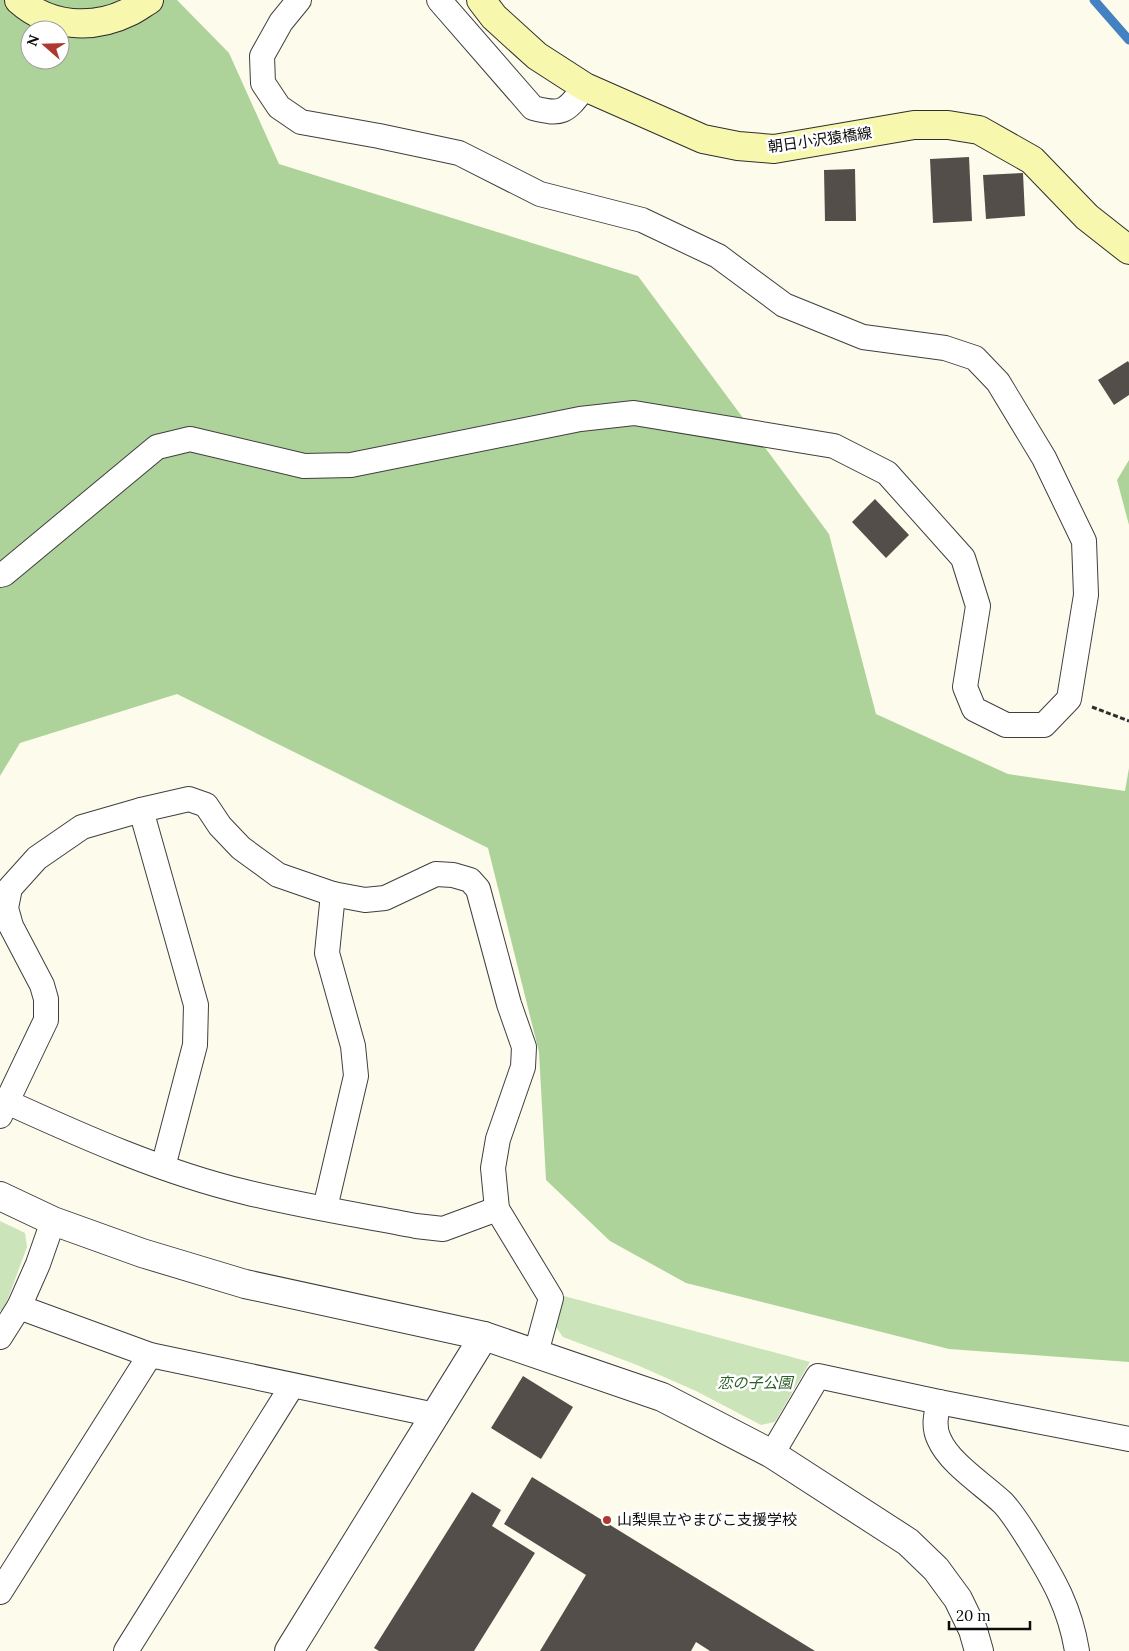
<svg xmlns="http://www.w3.org/2000/svg" width="1129" height="1651" font-family="Lora,'Noto Sans JP',serif">
  <rect width="100%" height="100%" fill="#fdfcec"/>
  <g fill="#cbe4b9">
    <polygon points="0,1221 25,1233 27,1247 3,1312 0,1310"/>
    <polygon points="564,1296 810,1362 775,1422 761,1425 696,1391 637,1365 563,1337 556,1327"/>
  </g>
  <g fill="#aed39a" fill-rule="evenodd">
    <path d="M0 0H177L229 53 279 164 638 276 829 534 876 714 1008 774 1125 791 1129 768V1362L949 1349 686 1283 610 1241 546 1180 539 1052 488 848 177 694 20 743 0 776ZM30 30H60V60H30Z"/>
    <polygon points="1129,460 1129,525 1117,480"/>
  </g>
  <g fill="none" stroke-linecap="round" stroke-linejoin="round">
    <polyline stroke="#4381c0" stroke-width="9" points="1094,0 1129,40"/>
  </g>
  <g fill="#534e49">
    <polygon points="969,157 972,221 933,223 930,159"/>
    <polygon points="855,169 856,221 825,221 824,170"/>
    <polygon points="1023,173 1025,216 986,219 983,175"/>
    <polygon points="1128,361 1129,363 1129,395 1114,405 1098,380"/>
    <polygon points="875,499 909,535 886,558 852,522"/>
    <polygon points="523,1376 573,1407 541,1459 491,1428"/>
    <polygon points="532,1477 815,1651 710,1651 696,1642 691,1651 540,1651 586,1575 504,1524"/>
    <polygon points="472,1492 501,1510 492,1526 535,1553 474,1651 379,1651 374,1648"/>
  </g>
  <g fill="none" stroke-linecap="round" stroke-linejoin="round">
    <defs>
      <g id="minor">
        <path d="M439 0 533 108C564 116 566 111 585 87"/>
        <polyline points="0,575 4,574 157,447 190,439 304,466 351,465 580,419 634,413 834,446 887,473 963,558 978,606 965,687 974,709 1006,725 1044,725 1069,699 1086,595 1084,541 1044,458 998,382 975,358 945,348 863,337 784,305 718,256 642,220 540,194 459,153 379,136 301,122 279,107 263,83 262,56 281,22 299,0"/>
        <polyline points="141,810 196,1005 195,1045 163,1167"/>
        <path d="M7 1102C84 1137 162 1172 245 1192 301 1206 359 1215 416 1226L443 1229 497 1209"/>
        <polyline points="0,1116 46,1020 46,999 42,985 11,926 6,908 10,888 37,858 82,827 141,810 189,799 206,805 220,826 241,848 278,875 333,894 365,900 385,898 436,874 453,875 470,880 478,889 509,1004 524,1047 523,1067 498,1139 493,1168 497,1209 551,1298 536,1353"/>
        <polyline points="325,1208 356,1076 353,1046 327,953 333,894"/>
        <polyline points="19,1307 150,1355 435,1415"/>
        <polyline points="0,1337 19,1307 38,1264 53,1221"/>
        <path d="M939 1402C936 1414 933 1427 939 1439 949 1463 984 1485 1003 1503 1014 1515 1023 1530 1031 1543 1054 1580 1070 1608 1077 1651"/>
        <polyline points="772,1454 818,1376 939,1402 1129,1439"/>
        <polyline points="0,1592 150,1355"/>
        <polyline points="126,1651 292,1386"/>
      </g>
      <g id="tertiary">
        <polyline points="0,1196 53,1221 142,1253 245,1284 484,1336 662,1397 772,1454 908,1542 936,1569 958,1599 973,1630 979,1651"/>
        <polyline points="289,1651 484,1336"/>
      </g>
      <g id="secondary">
        <path d="M19 0C49 27 93 30 129 12 136 9 142 4 149 0"/>
        <polyline points="481,0 494,17 537,56 585,87 703,139 738,146 774,149 914,125 948,125 979,130 1032,160 1087,217 1129,250"/>
      </g>
    </defs>
    <use href="#minor" stroke="#3f3f3f" stroke-width="26"/>
    <use href="#tertiary" stroke="#3f3f3f" stroke-width="30"/>
    <use href="#secondary" stroke="#2e2e2e" stroke-width="30"/>
    <polyline stroke="#2e2e2e" stroke-width="3" stroke-dasharray="5 2.5" stroke-linecap="butt" points="1092,707 1129,721"/>
    <use href="#minor" stroke="#fff" stroke-width="24"/>
    <use href="#tertiary" stroke="#fff" stroke-width="28"/>
    <use href="#secondary" stroke="#f7f7ad" stroke-width="28"/>
  </g>
  <circle fill="#ae3931" stroke="#fff" stroke-width="2" cx="607" cy="1520" r="5"/>
  <g text-anchor="middle" stroke-width="5" stroke-linejoin="round" paint-order="stroke">
    <g font-size="15" fill="#0c0c0c" stroke="#fff">
      <text transform="translate(820 140) rotate(-8)" y="5">朝日小沢猿橋線</text>
    </g>
    <g font-size="15" font-style="italic" fill="#285d23" stroke="#fff">
      <text x="755" y="1388">恋の子公園</text>
    </g>
    <g font-size="15" fill="#0c0c0c" stroke="#fff" text-anchor="start">
      <text x="617" y="1525">山梨県立やまびこ支援学校</text>
    </g>
  </g>
  <g transform="translate(45 45) rotate(290)"><circle r="24" fill="#ffffff" stroke="#9e9e9e"/>
  <path d="M0-4L9 19L0 12L-9 19Z" fill="#ae3931"/>
  <text y="-8" font-size="14" font-weight="bold" text-anchor="middle" fill="#0c0c0c">N</text>
  </g>
  <path d="M949 1621v8h81v-8" fill="none" stroke="#0c0c0c" stroke-width="2.5"/>
  <text x="956" y="1621" font-size="15" fill="#0c0c0c" stroke="#ffffff" stroke-width="4" paint-order="stroke">20 m</text>
</svg>
